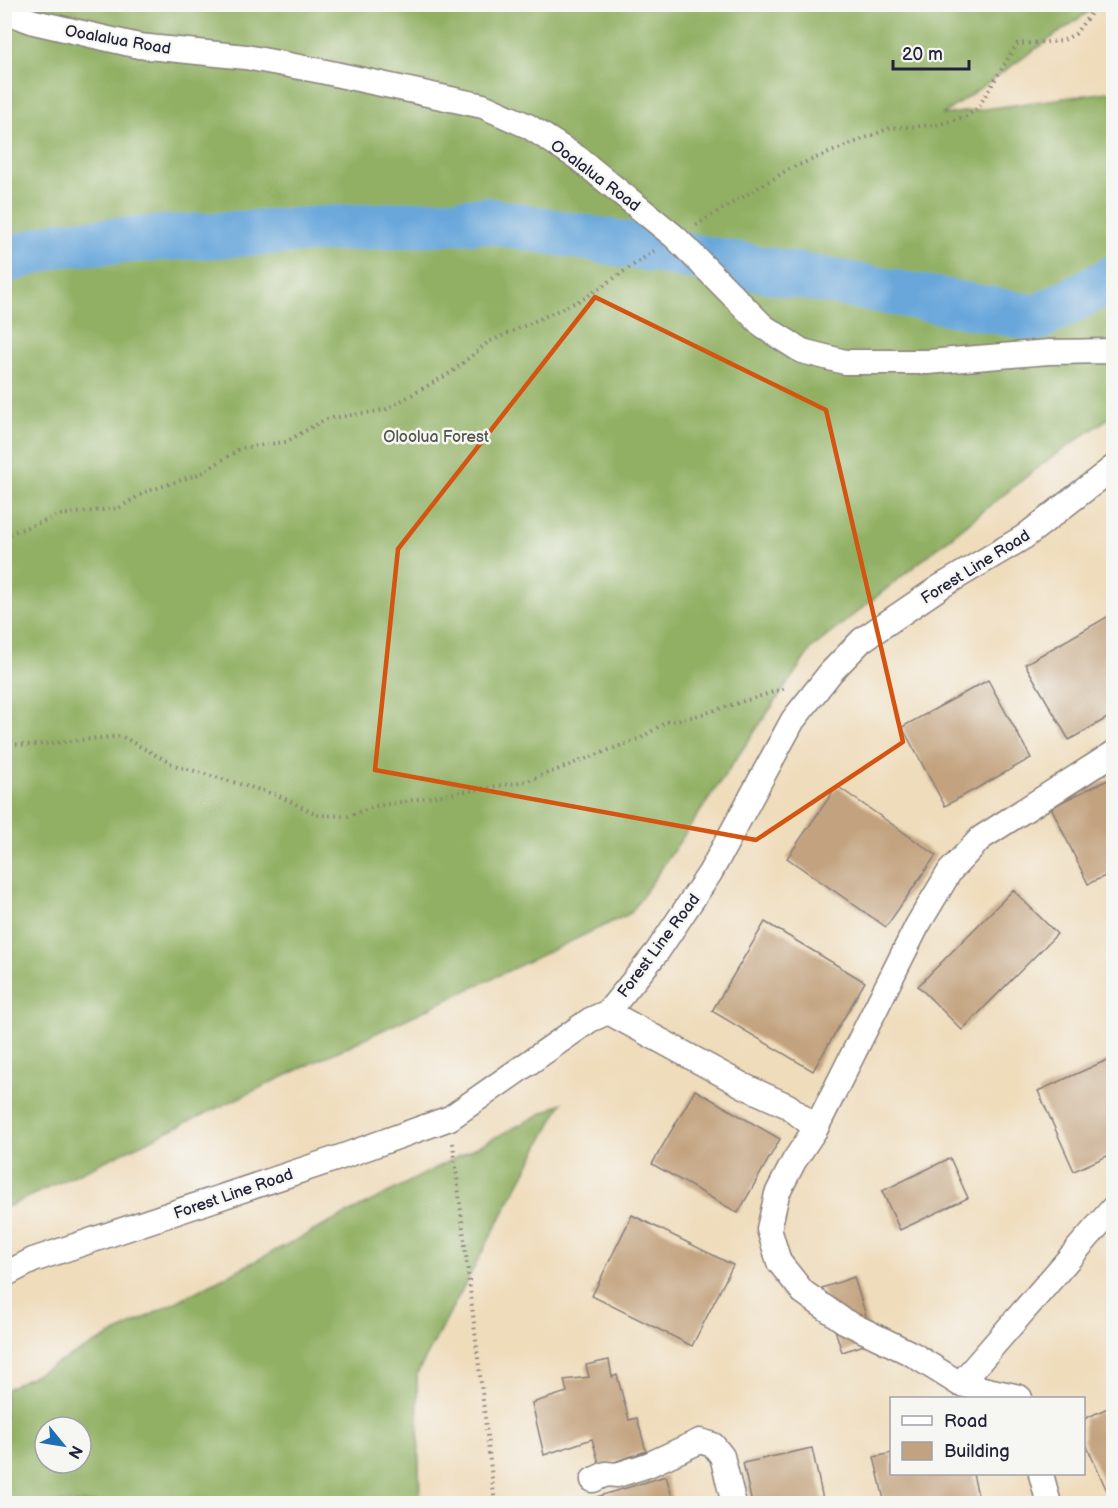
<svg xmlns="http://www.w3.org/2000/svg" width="1118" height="1508" font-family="'Balsamiq Sans',sans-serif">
  <rect width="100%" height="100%" fill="#f6f6f2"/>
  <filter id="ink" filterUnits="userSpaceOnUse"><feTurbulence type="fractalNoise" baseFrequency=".0167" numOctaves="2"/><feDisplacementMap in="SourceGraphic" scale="12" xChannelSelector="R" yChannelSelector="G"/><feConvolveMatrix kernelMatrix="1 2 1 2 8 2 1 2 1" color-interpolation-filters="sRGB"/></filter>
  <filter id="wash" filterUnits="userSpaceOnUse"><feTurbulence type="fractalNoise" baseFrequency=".008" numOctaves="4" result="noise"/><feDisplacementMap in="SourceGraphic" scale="24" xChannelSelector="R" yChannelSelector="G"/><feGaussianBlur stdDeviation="1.35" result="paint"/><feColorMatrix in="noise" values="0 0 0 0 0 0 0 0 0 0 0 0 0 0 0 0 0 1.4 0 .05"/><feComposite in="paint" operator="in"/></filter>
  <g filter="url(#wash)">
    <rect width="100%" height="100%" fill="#efdcbb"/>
    <g fill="#91b063" stroke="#5a694f" stroke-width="1.5" fill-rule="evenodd">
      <polygon points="4,5 1098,5 942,115 1114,91 1113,415 1041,465 811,649 631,913 5,1208"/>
      <path d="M562 1103 417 1374 420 1503H5V1390ZM45 1427H81V1463H45Z"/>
    </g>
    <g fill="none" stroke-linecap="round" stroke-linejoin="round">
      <polyline stroke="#69a7db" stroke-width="46" points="4,261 59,244 486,220 1037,318 1114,278"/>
    </g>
    <g id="blocks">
      <g fill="#c3a37f">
        <polygon points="1114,613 1114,714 1069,740 1025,664"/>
        <polygon points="988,680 1031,758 945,806 902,727"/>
        <polygon points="1114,777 1114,872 1088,884 1051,807"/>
        <polygon points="837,786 936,855 886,927 787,858"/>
        <polygon points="1013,890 1057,934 962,1030 918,986"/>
        <polygon points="765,922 865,982 813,1071 712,1011"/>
        <polygon points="1114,1057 1114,1153 1074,1171 1038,1091"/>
        <polygon points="695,1090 780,1139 738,1213 652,1164"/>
        <polygon points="950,1158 968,1198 900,1230 882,1191"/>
        <polygon points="632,1215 733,1265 692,1346 592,1296"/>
        <polygon points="854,1277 874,1342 842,1352 822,1288"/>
        <polygon points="609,1360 612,1377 617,1375 629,1420 637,1418 646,1451 600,1467 592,1439 544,1455 532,1403 567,1392 564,1380 589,1377 586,1365"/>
        <polygon points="1114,1405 1114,1504 1113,1504 1084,1440 1084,1419"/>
        <polygon points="812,1448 824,1504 752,1504 743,1463"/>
        <polygon points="892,1453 892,1474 973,1474 980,1504 885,1504 874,1457"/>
        <polygon points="666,1476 674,1504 576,1504 576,1503"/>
      </g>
    </g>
  </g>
  <g filter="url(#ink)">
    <use href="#blocks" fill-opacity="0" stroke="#887f7b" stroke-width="1.5"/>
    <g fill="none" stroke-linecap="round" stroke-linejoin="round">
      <defs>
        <g id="street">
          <polyline points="4,11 34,22 139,46 246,57 321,71 483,106 528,126 578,158 675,237 764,327 802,351 845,362 928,362 1049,352 1114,351"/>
          <polyline points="608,1012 744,1086 788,1106 816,1128"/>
          <polyline points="4,1275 33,1260 341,1157 450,1118 590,1020 608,1012 657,952 710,873 793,720 831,672 862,640 940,587 1024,537 1114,467"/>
          <polyline points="960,1384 1114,1207"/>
          <polyline points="1020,1398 1019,1397 960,1384 912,1354 844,1321 803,1292 779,1262 769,1229 777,1194 794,1161 816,1128 917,926 950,871 981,838 1114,753"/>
          <polyline points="1041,1474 1049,1504"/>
          <polyline points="593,1480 606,1474 617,1475 648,1465 700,1441 713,1445 722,1456 734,1504"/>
        </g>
      </defs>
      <use href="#street" stroke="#887f7b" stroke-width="27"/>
      <g stroke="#887f7b" stroke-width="4" stroke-dasharray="1.5 4.5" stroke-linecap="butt">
        <polyline points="696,225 791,168 890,128 936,125 965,117 977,109 1017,44 1062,41 1075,34 1098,4"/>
        <polyline points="4,536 59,515 119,508 145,492 202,473 241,448 286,442 326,419 385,410 452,372 487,343 585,298 654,251"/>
        <polyline points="4,744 32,745 121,736 174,765 277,795 318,815 348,816 377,806 527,781 641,738 666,722 696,716 786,688"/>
        <polyline points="453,1143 495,1504"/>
      </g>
      <use href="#street" stroke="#fff" stroke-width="24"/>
    </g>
  </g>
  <path fill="none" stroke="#d45411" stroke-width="4.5" stroke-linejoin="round" d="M595 297 826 410 903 742 756 840 375 770 398 549Z"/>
  <g text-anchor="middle" stroke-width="5" stroke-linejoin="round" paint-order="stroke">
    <g font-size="16" fill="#22223b" stroke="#f6f6f2">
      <text transform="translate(118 39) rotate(10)" y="6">Ooalalua Road</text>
      <text transform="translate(596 175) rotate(37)" y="6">Ooalalua Road</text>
      <text transform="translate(975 566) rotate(-32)" y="6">Forest Line Road</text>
      <text transform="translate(658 945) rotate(-53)" y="6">Forest Line Road</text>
      <text transform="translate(233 1193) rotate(-19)" y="6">Forest Line Road</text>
    </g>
    <g font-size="16" fill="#4f554b" stroke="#f6f6f2">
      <text x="436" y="442">Oloolua Forest</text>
    </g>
  </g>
  <rect width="1118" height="1508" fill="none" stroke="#f6f6f2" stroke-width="24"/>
  <rect x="890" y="1397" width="195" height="78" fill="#f6f6f2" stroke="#a1a1a9" stroke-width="1.5"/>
  <rect x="902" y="1416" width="30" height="9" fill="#ffffff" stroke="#a1a1a9" stroke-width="1.5"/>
  <text x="944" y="1427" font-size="18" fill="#22223b">Road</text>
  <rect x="902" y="1442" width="30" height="18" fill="#c3a37f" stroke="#a1a1a9" stroke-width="1.5"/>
  <text x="944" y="1457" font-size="18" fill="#22223b">Building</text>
  <g transform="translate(63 1445) rotate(120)"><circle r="28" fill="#f6f6f2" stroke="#a1a1a9" stroke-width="1.5"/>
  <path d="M0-4.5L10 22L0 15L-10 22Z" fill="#1f6fb2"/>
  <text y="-9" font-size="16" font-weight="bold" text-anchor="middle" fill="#22223b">N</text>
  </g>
  <path d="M893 60v9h76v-9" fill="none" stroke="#22223b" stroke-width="3"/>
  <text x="902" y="60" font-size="18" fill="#22223b" stroke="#f6f6f2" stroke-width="4.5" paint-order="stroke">20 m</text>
</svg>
